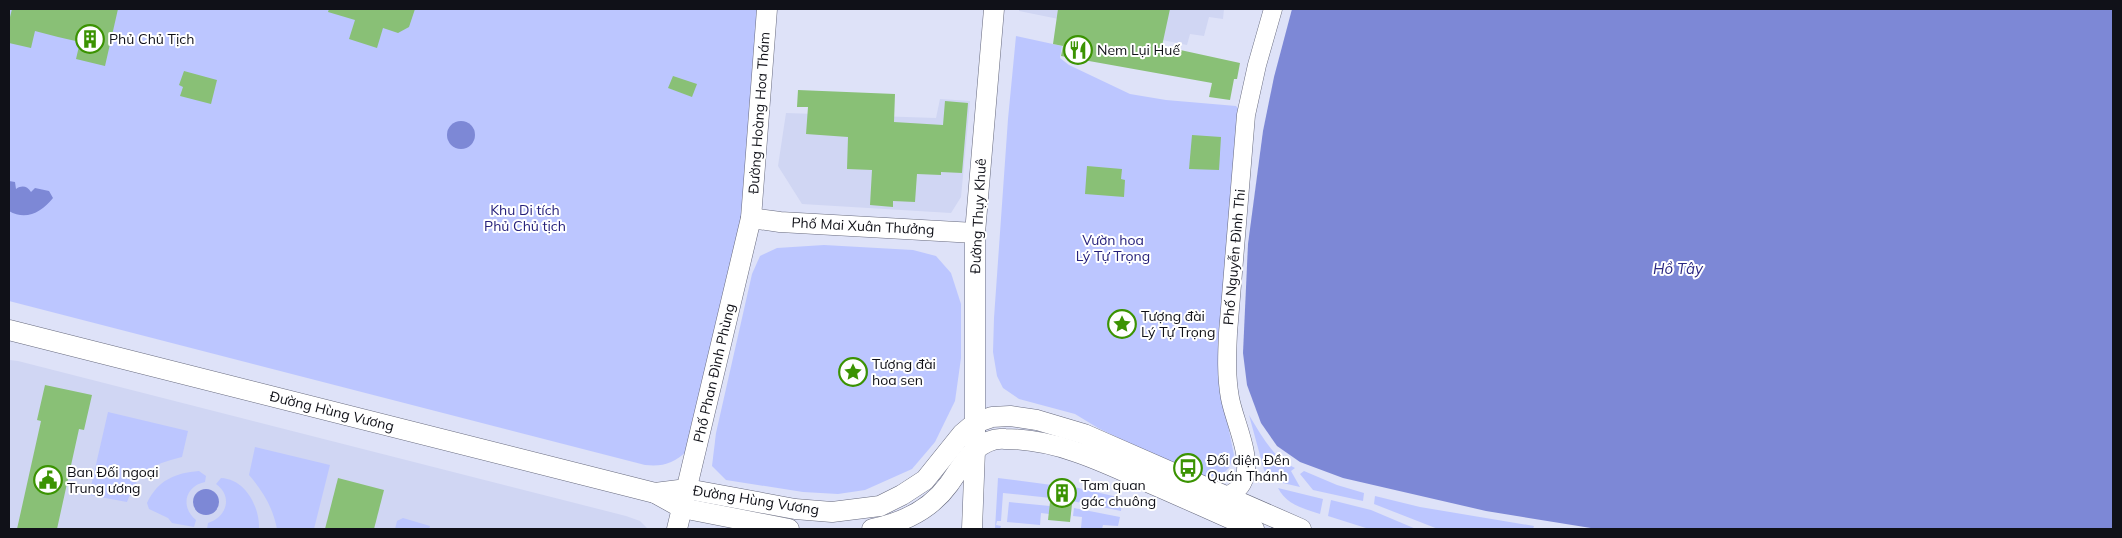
<svg xmlns="http://www.w3.org/2000/svg" width="2122" height="538" font-family="Mulish,sans-serif">
  <rect width="100%" height="100%" fill="#dee2f8"/>
  <g fill="#d0d6f3">
    <polygon points="1019,9 1224,9 1223,19 1209,17 1204,36 1190,34 1187,45 1019,11"/>
    <polygon points="940,99 970,101 961,197 951,213 802,204 778,166 786,113 936,118"/>
    <polygon points="10,360 18,361 626,516 640,521 648,529 9,529"/>
  </g>
  <g fill="#bcc6ff">
    <path d="M9 9H759L745 209 687 451C674 463 663 467 645 465L9 301Z"/>
    <polygon points="1016,36 1062,46 1060,58 1069,65 1130,94 1166,100 1236,106 1238,108 1222,396 1234,455 1229,468 1222,474 1208,477 1189,472 1098,428 1075,414 1019,399 1003,388 997,376 993,352 994,318 1008,119"/>
    <polygon points="824,245 913,250 936,256 951,273 961,304 961,358 955,401 935,442 912,469 865,490 838,494 803,492 726,480 712,466 716,433 752,274 760,256 777,248"/>
    <path d="M108 412 188 431 182 457C150 465 139 471 127 502L89 495Z"/>
    <path d="M1249 415C1262 436 1272 457 1295 468L1291 471 1300 487 1270 480 1264 470Z"/>
    <path d="M255 447 330 465 314 529H277C273 508 263 491 249 475Z"/>
    <path d="M199 471 206 476 205 482C185 486 180 507 196 520L194 527 172 523 168 518 149 509 147 503C158 480 175 473 199 471Z"/>
    <polygon points="1304,471 1337,485 1364,493 1363,501 1313,490 1300,474"/>
    <path d="M221 478C246 479 260 508 259 529H207L208 523C227 517 233 496 216 484Z"/>
    <polygon points="998,478 1052,485 1051,498 1003,493 1001,521 997,521 996,525 1001,526 1000,529 995,529"/>
    <polygon points="1074,487 1122,498 1121,511 1072,501"/>
    <path d="M1278 488 1323 499 1320 514C1302 508 1287 505 1278 488Z"/>
    <polygon points="1375,496 1420,507 1534,526 1533,529 1438,529 1374,504"/>
    <polygon points="1331,500 1371,510 1416,529 1369,529 1328,516"/>
    <polygon points="1009,502 1050,506 1049,514 1041,513 1040,525 1007,522"/>
    <polygon points="1074,508 1120,517 1118,526 1103,525 1102,529 1081,528 1082,517 1073,516"/>
    <polygon points="403,518 430,526 429,529 395,529 397,521"/>
  </g>
  <g fill="#7d88d6">
    <polygon points="1292,9 2113,9 2113,529 1597,529 1486,511 1343,478 1300,462 1277,446 1261,423 1247,385 1243,353 1248,244 1263,131 1274,77"/>
    <circle cx="461" cy="135" r="14"/>
    <path d="M9 181 15 182 16 189C22 185 27 186 31 192L35 188 49 191 53 198C42 212 26 221 9 211Z"/>
    <circle cx="854" cy="372" r="14"/>
    <circle cx="206" cy="502" r="13"/>
  </g>
  <g fill="#89c076">
    <polygon points="12,9 118,9 105,66 76,59 80,42 58,37 35,31 31,48 9,43 9,21"/>
    <polygon points="329,9 415,9 409,27 398,33 383,28 377,48 349,39 355,20 328,12"/>
    <polygon points="1058,9 1170,9 1162,46 1240,63 1237,79 1234,79 1230,100 1209,97 1212,83 1061,56 1063,46 1053,44"/>
    <polygon points="184,71 217,80 211,104 180,96 183,87 179,85"/>
    <polygon points="673,76 697,84 692,97 668,88"/>
    <polygon points="798,90 895,94 894,122 943,125 945,101 968,103 962,173 941,172 941,175 917,174 915,202 893,201 893,207 870,205 872,170 847,169 848,137 806,134 808,107 797,107"/>
    <polygon points="1192,135 1221,137 1219,170 1189,169"/>
    <polygon points="1087,166 1122,169 1121,179 1125,180 1124,197 1085,194"/>
    <polygon points="45,385 92,395 84,430 79,429 57,529 17,529 41,421 37,420"/>
    <polygon points="338,478 384,490 374,529 325,529"/>
    <polygon points="1052,485 1074,487 1070,522 1048,520"/>
  </g>
  <g fill="none" stroke-linecap="round" stroke-linejoin="round">
    <defs>
      <path id="tertiary" d="M1225 497C1235 492 1242 488 1245 476 1251 454 1234 420 1230 398 1226 376 1227 354 1228 333L1246 115 1257 65 1273 9"/>
      <g id="secondary">
        <polyline points="751,218 780,222 975,233"/>
        <polyline points="9,330 655,493 682,508 789,529"/>
        <polyline points="655,493 687,489 795,509 832,512 880,506 902,495 925,480 962,434 975,423 992,417 1010,416 1037,420 1084,434 1301,529"/>
        <polyline points="677,529 751,218 767,9"/>
        <path d="M872 529C902 523 931 509 949 484 957 473 964 460 974 451 983 443 994 438 1005 439 1057 439 1104 462 1150 483 1185 498 1219 514 1254 529"/>
        <polyline points="972,529 975,450 975,233 994,9"/>
      </g>
    </defs>
    <use href="#tertiary" stroke="#676a7e" stroke-width="19"/>
    <use href="#secondary" stroke="#676a7e" stroke-width="21"/>
    <use href="#tertiary" stroke="#fff" stroke-width="18"/>
    <use href="#secondary" stroke="#fff" stroke-width="20"/>
  </g>
  <defs>
    <symbol id="building-ring" viewBox="-11 -11 22 22"><circle r="9.5" fill="#fff" stroke="#3b9302" stroke-width="1.5"/><path d="M-4-6H4V6H1V3H-1V6H-4ZM-2.5-4.3h1.7v1.8h-1.7ZM.8-4.3h1.7v1.8H.8ZM-2.5-1h1.7V.8h-1.7ZM.8-1h1.7V.8H.8Z" fill="#3b9302"/></symbol>
    <symbol id="restaurant-ring" viewBox="-11 -11 22 22"><circle r="9.5" fill="#fff" stroke="#3b9302" stroke-width="1.5"/><path d="M-5-6h1v4h1v-4h1v4h1v-4h1v5L-1.5 .5V6h-2V.5L-5-1ZM5-6V6H3V1.5H1.5Q1.5-4 5-6Z" fill="#3b9302"/></symbol>
    <symbol id="sight-ring" viewBox="-11 -11 22 22"><circle r="9.5" fill="#fff" stroke="#3b9302" stroke-width="1.5"/><path d="M0-6L1.8-2.2L6-1.7L2.9 1.2L3.7 5.4L0 3.3L-3.7 5.4L-2.9 1.2L-6-1.7L-1.8-2.2Z" fill="#3b9302"/></symbol>
    <symbol id="bus-ring" viewBox="-11 -11 22 22"><circle r="9.5" fill="#fff" stroke="#3b9302" stroke-width="1.5"/><path d="M-5-6H5V4H4V6H2V4H-2V6H-4V4H-5ZM-3.5-4V0h7V-4ZM-3.5 1.2v1.5H-2V1.2ZM2 1.2v1.5H3.5V1.2Z" fill="#3b9302"/></symbol>
    <symbol id="civic-ring" viewBox="-11 -11 22 22"><circle r="9.5" fill="#fff" stroke="#3b9302" stroke-width="1.5"/><path d="M-.6-6.5H3V-4.5H.6V-3L4-1V1h2V6H-6V1h2V-1L-.6-3ZM-1.2 2.5V6h2.4V2.5Z" fill="#3b9302"/></symbol>
  </defs>
  <g fill-rule="evenodd">
    <use href="#building-ring" x="74" y="23" width="32" height="32"/>
    <use href="#restaurant-ring" x="1062" y="34" width="32" height="32"/>
    <use href="#sight-ring" x="1106" y="308" width="32" height="32"/>
    <use href="#sight-ring" x="837" y="356" width="32" height="32"/>
    <use href="#bus-ring" x="1172" y="452" width="32" height="32"/>
    <use href="#civic-ring" x="32" y="464" width="32" height="32"/>
    <use href="#building-ring" x="1046" y="477" width="32" height="32"/>
  </g>
  <g text-anchor="middle" stroke-width="4" stroke-linejoin="round" paint-order="stroke">
    <g font-size="14" fill="#101118" stroke="#fff" text-anchor="start">
      <text x="109" y="44">Phủ Chủ Tịch</text>
      <text x="1097" y="55">Nem Lụi Huế</text>
      <text x="1141" y="321">Tượng đài<tspan x="1141" dy="16">Lý Tự Trọng</tspan></text>
      <text x="872" y="369">Tượng đài<tspan x="872" dy="16">hoa sen</tspan></text>
      <text x="1207" y="465">Đối diện Đền<tspan x="1207" dy="16">Quán Thánh</tspan></text>
      <text x="67" y="477">Ban Đối ngoại<tspan x="67" dy="16">Trung ương</tspan></text>
      <text x="1081" y="490">Tam quan<tspan x="1081" dy="16">gác chuông</tspan></text>
    </g>
    <g font-size="14" fill="#101118" stroke="#fff">
      <text transform="translate(759 113) rotate(-86)" y="5">Đường Hoàng Hoa Thám</text>
      <text transform="translate(978 216) rotate(-87)" y="5">Đường Thụy Khuê</text>
      <text transform="translate(863 226) rotate(3)" y="5">Phố Mai Xuân Thưởng</text>
      <text transform="translate(1234 257) rotate(-85)" y="5">Phố Nguyễn Đình Thi</text>
      <text transform="translate(714 373) rotate(-77)" y="5">Phố Phan Đình Phùng</text>
      <text transform="translate(332 411) rotate(14)" y="5">Đường Hùng Vương</text>
      <text transform="translate(756 500) rotate(9)" y="5">Đường Hùng Vương</text>
    </g>
    <g font-size="14" fill="#26217b" stroke="#fff">
      <text x="525" y="215">Khu Di tích<tspan x="525" dy="16">Phủ Chủ tịch</tspan></text>
      <text x="1113" y="245">Vườn hoa<tspan x="1113" dy="16">Lý Tự Trọng</tspan></text>
    </g>
    <g font-size="15" font-style="italic" fill="#2b2882" stroke="#fff">
      <text x="1678" y="274">Hồ Tây</text>
    </g>
  </g>
  <rect width="2122" height="538" fill="none" stroke="#101118" stroke-width="20"/>
</svg>
